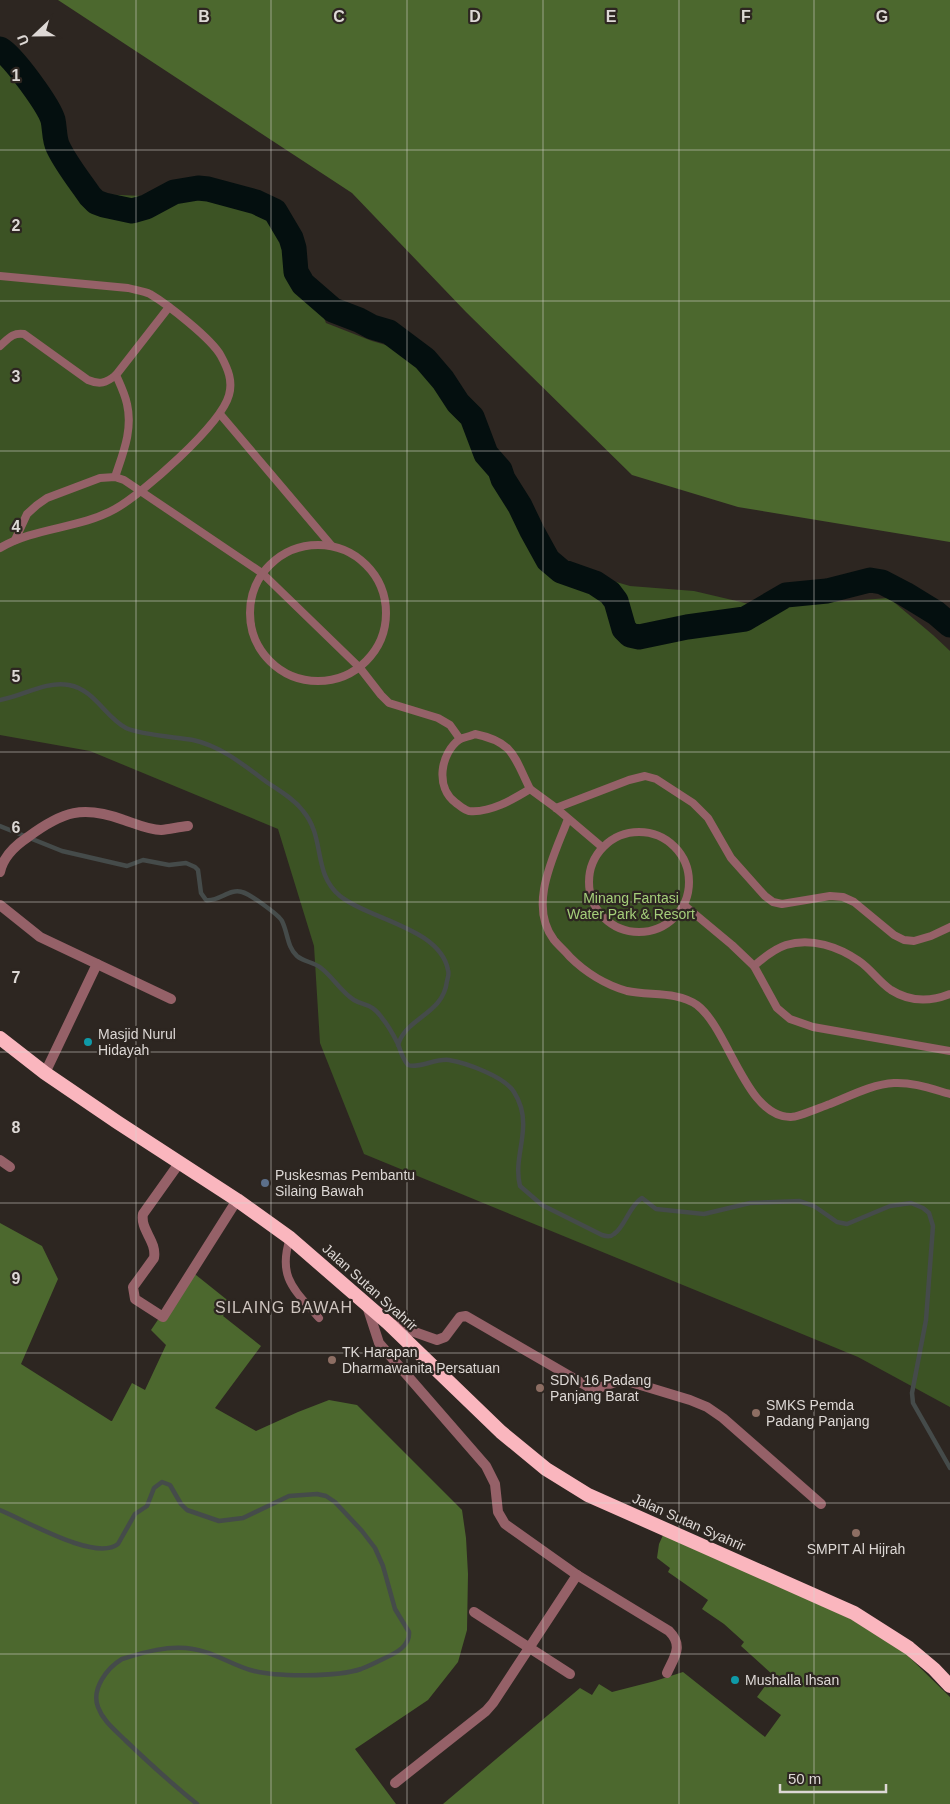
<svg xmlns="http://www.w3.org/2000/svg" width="950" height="1804" font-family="Arial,sans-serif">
  <rect width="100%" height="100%" fill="#2d2621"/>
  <polygon fill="#3c5324" points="0,58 9,60 39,99 97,194 234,200 276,215 295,243 326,323 372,341 420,355 454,392 495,464 519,530 554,564 630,586 694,591 762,607 889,598 933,635 950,651 950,1407 858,1357 364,1154 320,1043 314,946 278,829 90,751 0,735"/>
  <g fill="#4c682e">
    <polygon points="58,0 950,0 950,542 738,507 632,475 466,312 352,193"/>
    <polygon points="0,1223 42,1246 58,1279 21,1364 111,1421 112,1421 132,1383 145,1390 166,1345 151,1330 191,1271 231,1303 223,1316 261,1346 215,1408 256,1431 298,1412 329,1400 357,1405 462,1510 466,1538 468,1574 467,1630 458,1662 428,1700 355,1749 396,1804 0,1804"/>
    <polygon points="664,1533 851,1619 905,1653 950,1697 950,1804 443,1804 580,1688 592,1695 599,1684 612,1692 655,1681 683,1672 765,1737 781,1715 757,1697 773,1675 741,1646 744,1642 724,1624 702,1609 708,1600 668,1572 670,1568 657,1558 659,1544"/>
  </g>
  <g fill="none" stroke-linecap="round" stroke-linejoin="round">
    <g stroke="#454b4a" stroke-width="4.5">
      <path d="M0 700C24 696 44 681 69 685 95 690 105 717 126 728 141 735 176 737 193 740 221 746 245 766 268 783 280 791 294 799 303 811 326 838 312 873 340 896 370 920 440 928 448 970 449 973 448 978 447 981 443 1015 406 1017 398 1045"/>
      <path d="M0 826 62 851 127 866 143 860 169 865 186 863 195 867 198 870 201 893 206 900C219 902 229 888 242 892 250 894 279 915 282 921 288 933 287 947 297 956 304 962 314 962 321 968 333 977 341 992 354 1000 366 1007 372 1003 382 1018 388 1025 394 1036 398 1044 401 1052 402 1058 408 1065 418 1069 436 1058 449 1060 467 1063 505 1077 514 1092 521 1103 524 1116 523 1129 522 1148 515 1166 520 1186L542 1205 602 1235C605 1236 611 1237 614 1234 625 1227 629 1206 642 1198L656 1209 704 1214 750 1203 799 1201 814 1206 837 1222 847 1224 890 1206 911 1203 923 1208 929 1213 933 1226 926 1320 912 1393 913 1403 950 1468"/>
      <path d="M0 1510C25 1520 95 1562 118 1544L135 1514 147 1506 154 1488 162 1482 170 1485 181 1504 187 1510 219 1521 243 1518 289 1496 317 1494 326 1496 335 1502 362 1531 375 1548 383 1566 395 1609 409 1632C410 1646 396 1653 385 1658 377 1662 369 1666 361 1669 338 1677 277 1677 254 1671 233 1666 215 1652 193 1649 168 1645 145 1652 122 1659 107 1668 91 1689 98 1707 103 1721 115 1730 125 1740 148 1762 172 1784 197 1804"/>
    </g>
    <path stroke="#040f0f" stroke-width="25" d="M0 49C13 56 49 106 53 120 55 129 54 139 58 147 66 164 79 180 90 196L96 202 104 205 132 211 146 207 174 192 198 188 208 189 256 202 275 211 291 238 294 248 296 272 303 284 333 310 359 320 372 327 389 332 425 359 443 380 458 403 472 417 486 454 500 470 503 479 520 506 532 531 548 560 561 571 595 583 610 593 616 601 624 629 630 635 639 637 687 627 745 619 786 595 827 591 870 580 882 582 905 594 936 613 950 625"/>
    <g stroke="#956168" stroke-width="8">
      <path d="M0 276 128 288C135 290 144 291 150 294 167 304 212 339 221 356 228 369 233 381 229 395 221 425 142 494 115 509 79 529 35 527 0 548"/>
      <path d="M0 346C8 339 13 332 24 334L88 380C100 385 106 383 116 375L169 307"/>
      <polyline points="220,414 331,545"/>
      <path d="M115 477C123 453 133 430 127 404 125 394 120 384 116 375"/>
      <polyline points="15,540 27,514 37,505 47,498 100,478 115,477 124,480 262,573 360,668 381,695 389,703 438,718 450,725 460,739"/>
      <circle cx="318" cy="613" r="68"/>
      <path d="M475 734C514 742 514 757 530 789 512 800 490 813 469 811 464 810 460 806 456 803 435 788 440 753 460 739 465 737 471 736 475 734Z"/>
      <polyline points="530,789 556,808 602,847"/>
      <polyline points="556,808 629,780 645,776 656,779 693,803 708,818 731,858 765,896 773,902 782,904 830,896 843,897 854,902 894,935 904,940 914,941 931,936 950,927"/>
      <path d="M568 819C555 854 527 905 554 940 559 946 565 951 570 957 585 972 606 985 627 991 650 996 677 991 697 1005 729 1029 746 1118 791 1117 799 1117 821 1107 830 1104 850 1096 873 1084 894 1083 913 1082 932 1089 950 1094"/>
      <circle cx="639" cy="882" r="50"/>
      <polyline points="684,905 732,945 754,966 777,1008 790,1019 813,1027 950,1051"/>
      <path d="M754 966C763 958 774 949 786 945 811 937 839 947 859 961 871 969 879 982 891 990 910 1002 930 1002 950 994"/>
      <path d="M290 1238C277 1278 295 1290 319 1318"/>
    </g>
    <g stroke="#956168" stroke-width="10">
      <path d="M0 872C3 857 16 845 28 837 63 811 83 805 124 820 136 824 149 830 161 830 170 829 179 827 188 826"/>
      <polyline points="0,905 40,937 171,999"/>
      <polyline points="45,1073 97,964"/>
      <polyline points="0,1160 10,1167"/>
      <path d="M180 1162 143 1214C140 1230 157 1241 154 1258L133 1287 135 1299 163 1317 237 1200"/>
      <path d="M367 1306 379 1343 486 1466 495 1484 498 1512 505 1524 577 1575 669 1631C684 1646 674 1657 667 1673"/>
      <path d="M392 1324 437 1340 445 1337 460 1317 466 1316 592 1389C604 1388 613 1381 624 1380L690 1400 707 1407 723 1418 821 1504"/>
      <polyline points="474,1612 570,1674"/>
      <polyline points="395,1783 486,1711 493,1703 577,1575"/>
    </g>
    <polyline stroke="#fab6be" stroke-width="14" points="0,1038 45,1073 117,1122 237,1200 290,1238 388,1323 501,1432 546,1469 588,1495 854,1613 909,1648 934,1669 950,1686"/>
  </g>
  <path fill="none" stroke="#ddd8d5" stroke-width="1" stroke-opacity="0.55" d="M136 0V1804M271 0V1804M407 0V1804M543 0V1804M679 0V1804M814 0V1804M0 150H950M0 301H950M0 451H950M0 601H950M0 752H950M0 902H950M0 1052H950M0 1203H950M0 1353H950M0 1503H950M0 1654H950"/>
  <g fill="#0f9aa8" stroke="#2d2621" stroke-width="2">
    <circle cx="88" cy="1042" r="5"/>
    <circle cx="735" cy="1680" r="5"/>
  </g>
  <circle fill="#5c6f8a" stroke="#2d2621" stroke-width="2" cx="265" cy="1183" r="5"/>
  <g fill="#8d6e63" stroke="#2d2621" stroke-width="2">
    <circle cx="332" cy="1360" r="5"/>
    <circle cx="540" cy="1388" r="5"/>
    <circle cx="756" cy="1413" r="5"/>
    <circle cx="856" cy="1533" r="5"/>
  </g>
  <g text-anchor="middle" stroke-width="4.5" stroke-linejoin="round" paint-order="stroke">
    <g font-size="14" fill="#a5cf7a" stroke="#2d2621">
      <text x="631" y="903">Minang Fantasi<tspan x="631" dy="16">Water Park &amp; Resort</tspan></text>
    </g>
    <g font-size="14" fill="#ddd8d5" stroke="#2d2621" text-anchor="start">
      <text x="98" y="1039">Masjid Nurul<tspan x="98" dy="16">Hidayah</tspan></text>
      <text x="275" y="1180">Puskesmas Pembantu<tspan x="275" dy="16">Silaing Bawah</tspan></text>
      <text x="342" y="1357">TK Harapan<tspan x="342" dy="16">Dharmawanita Persatuan</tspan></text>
      <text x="550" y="1385">SDN 16 Padang<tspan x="550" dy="16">Panjang Barat</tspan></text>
      <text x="766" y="1410">SMKS Pemda<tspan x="766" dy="16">Padang Panjang</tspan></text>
      <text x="856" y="1554" text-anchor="middle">SMPIT Al Hijrah</text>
      <text x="745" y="1685">Mushalla Ihsan</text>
    </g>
    <g font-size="14" fill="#ddd8d5" stroke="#2d2621">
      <text transform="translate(370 1287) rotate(42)" y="5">Jalan Sutan Syahrir</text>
      <text transform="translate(689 1522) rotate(24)" y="5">Jalan Sutan Syahrir</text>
    </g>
    <g font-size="16" letter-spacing="1" fill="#cfc5bf" stroke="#2d2621">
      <text x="284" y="1313">SILAING BAWAH</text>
    </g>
  </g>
  <g font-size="16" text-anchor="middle" font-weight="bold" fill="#ddd8d5" stroke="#2d2621" stroke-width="4.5" stroke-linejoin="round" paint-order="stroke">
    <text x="204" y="22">B</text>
    <text x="339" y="22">C</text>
    <text x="475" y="22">D</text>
    <text x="611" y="22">E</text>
    <text x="746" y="22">F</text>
    <text x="882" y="22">G</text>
    <text x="16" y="81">1</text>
    <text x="16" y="231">2</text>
    <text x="16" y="382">3</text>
    <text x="16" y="532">4</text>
    <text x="16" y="682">5</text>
    <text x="16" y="833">6</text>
    <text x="16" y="983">7</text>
    <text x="16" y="1133">8</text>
    <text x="16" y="1284">9</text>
  </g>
  <g transform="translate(35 35) rotate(248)" stroke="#2d2621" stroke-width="4" paint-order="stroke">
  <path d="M0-4L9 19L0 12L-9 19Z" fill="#ddd8d5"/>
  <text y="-8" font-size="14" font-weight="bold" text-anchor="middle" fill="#ddd8d5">U</text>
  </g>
  <path d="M780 1784v8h106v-8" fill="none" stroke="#ddd8d5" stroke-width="2.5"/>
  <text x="788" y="1784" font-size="15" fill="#ddd8d5" stroke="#2d2621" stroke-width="4" paint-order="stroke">50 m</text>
</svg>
